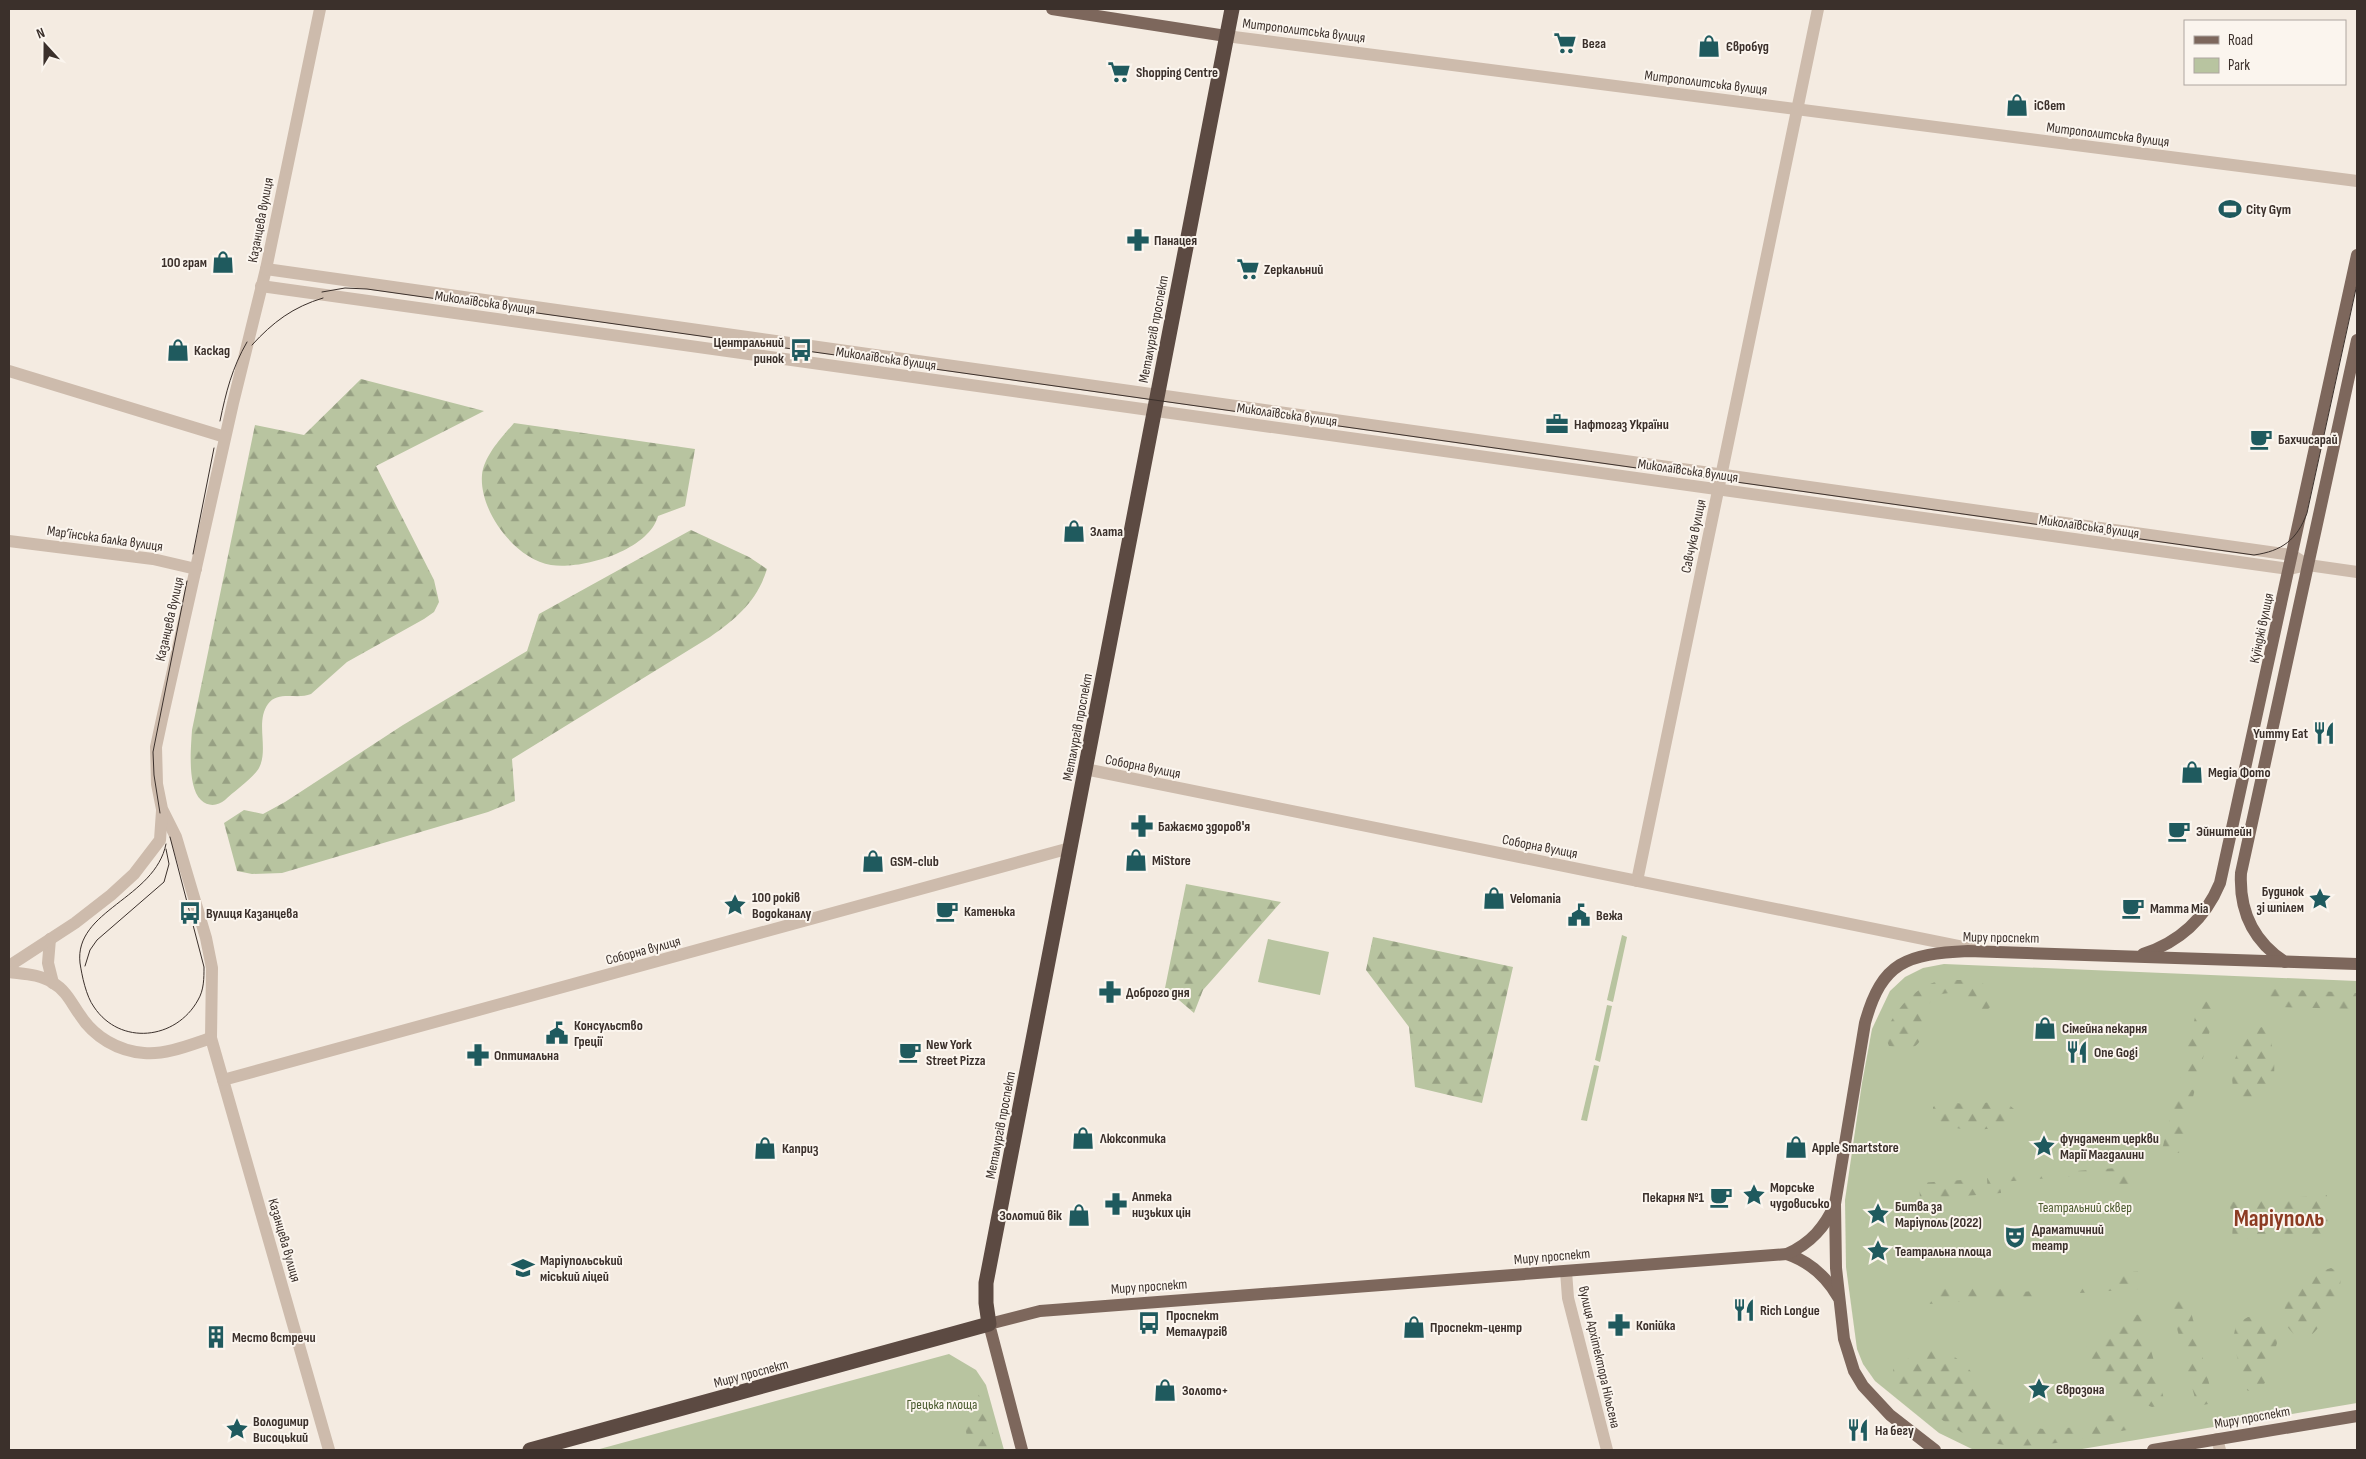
<svg xmlns="http://www.w3.org/2000/svg" width="2366" height="1459" font-family="'Sofia Sans Condensed',sans-serif">
  <defs>
    <pattern id="forest-firs" width="22" height="20" patternUnits="userSpaceOnUse" patternTransform="scale(1.25)"><rect width="22" height="20" fill="#b8c4a0"/><path d="M5 1l3.5 6h-7zM16 11l3.5 6h-7z" fill="#97a083"/></pattern>
  </defs>
  <rect width="100%" height="100%" fill="#f4ebe1"/>
  <g fill="#b8c4a0">
    <polygon points="1622,935 1627,937 1613,1002 1607,1000"/>
    <polygon points="1268,939 1329,952 1320,995 1258,982"/>
    <polygon points="1944,964 2357,981 2357,1403 2076,1450 1974,1450 1939,1433 1875,1381 1863,1364 1857,1349 1846,1267 1845,1200 1862,1083 1872,1029 1890,991 1905,977 1923,968"/>
    <polygon points="1607,1005 1612,1006 1600,1062 1595,1060"/>
    <polygon points="1594,1065 1599,1066 1587,1121 1581,1120"/>
    <polygon points="949,1354 976,1370 986,1385 1004,1450 596,1450"/>
  </g>
  <g fill="url(#forest-firs)">
    <path d="M361 379 484 411 376 466 434 580 439 602 434 612 424 619 347 662 311 694C297 700 278 690 268 704 255 722 269 749 259 768 254 777 233 792 225 800 218 806 208 807 201 800 187 787 191 747 192 730L255 425 304 435Z"/>
    <path d="M514 423 695 449 685 506 658 516C649 550 583 570 551 565 515 559 479 511 482 475 484 456 502 437 514 423Z"/>
    <path d="M691 530 749 557 767 569C757 601 737 618 710 637L512 759 515 801 488 812 282 873 252 874 237 871 224 823 244 810 263 814 285 802 403 725 527 651 539 614Z"/>
    <polygon points="1186,884 1281,902 1203,990 1194,1013 1165,988"/>
    <polygon points="1373,937 1513,967 1482,1103 1415,1087 1409,1027 1366,970"/>
    <path d="M1948 980H1967L1988 985 1993 993C1994 1002 1990 1014 1979 1010 1975 1008 1972 1005 1969 1002 1953 990 1938 989 1926 1008 1922 1025 1928 1045 1906 1050L1889 1046C1879 1025 1908 995 1926 986 1933 982 1940 981 1948 980Z"/>
    <polygon points="2274,989 2357,993 2357,1009 2273,1007 2264,1000 2265,995"/>
    <polygon points="2199,1001 2217,1002 2197,1082 2190,1075 2180,1078"/>
    <path d="M2262 1027 2272 1030C2273 1036 2271 1041 2272 1047 2276 1071 2279 1096 2245 1098L2235 1092C2226 1073 2240 1031 2262 1027Z"/>
    <polygon points="2178,1085 2185,1092 2195,1089 2179,1153 2162,1150"/>
    <path d="M2003 1100 2014 1109V1119C2001 1134 1931 1136 1933 1107L1942 1101 1971 1105Z"/>
    <polygon points="2130,1167 2132,1186 2107,1187 2106,1174 2037,1179 2036,1174"/>
    <polygon points="2025,1175 2026,1180 2000,1182 2001,1193 1988,1194 1987,1178"/>
    <polygon points="1976,1179 1977,1195 1920,1199 1919,1183"/>
    <polygon points="2327,1195 2326,1214 2330,1233 2232,1240 2233,1221 2229,1202"/>
    <path d="M2331 1268 2341 1273C2344 1288 2320 1332 2307 1338L2296 1337 2284 1323C2279 1296 2308 1275 2331 1268Z"/>
    <polygon points="2138,1271 2139,1289 2080,1293 2080,1288 2114,1285 2114,1273"/>
    <polygon points="2007,1283 2008,1293 2035,1291 2035,1297 1995,1299 1994,1284"/>
    <polygon points="1983,1284 1984,1300 1928,1304 1927,1288"/>
    <polygon points="2187,1297 2200,1346 2183,1351 2170,1302"/>
    <polygon points="2134,1314 2140,1315 2143,1320 2164,1399 2163,1405 2152,1407 2126,1398 2116,1384 2087,1362 2085,1351 2088,1344 2113,1331 2126,1317"/>
    <path d="M2248 1317C2259 1317 2280 1328 2277 1343 2276 1350 2267 1356 2263 1362L2265 1383 2255 1391H2248L2244 1386 2233 1340 2236 1324Z"/>
    <path d="M1930 1350C1972 1353 1977 1388 2002 1412 2010 1420 2021 1424 2033 1427 2046 1431 2061 1429 2074 1427 2091 1424 2123 1402 2134 1424L2127 1430C2074 1439 2012 1459 1961 1432 1938 1419 1917 1400 1896 1384L1893 1378V1369L1905 1360Z"/>
    <polygon points="2201,1351 2214,1403 2197,1406 2184,1356"/>
    <polygon points="977,1393 986,1404 997,1450 970,1450 965,1427 973,1414 972,1396"/>
  </g>
  <g fill="none" stroke-linecap="round" stroke-linejoin="round">
    <g stroke="#cdbbac" stroke-width="12">
      <polyline points="320,9 266,269 233,403 162,719 156,747 157,784 162,809 176,837 206,938 212,968 211,1038 329,1450"/>
      <polyline points="1226,36 2357,181"/>
      <polyline points="266,269 2292,555 2308,565"/>
      <polyline points="261,286 2289,569 2308,565 2357,572"/>
      <polyline points="9,371 225,437"/>
      <polyline points="9,541 153,559 196,569"/>
      <polyline points="1085,769 1973,949"/>
      <polyline points="1637,881 1818,9"/>
      <polyline points="50,939 48,963 53,983"/>
      <polyline points="9,966 75,923 111,895 134,874 160,840 162,811"/>
      <path d="M9 972C24 974 40 974 53 983 66 990 72 1004 80 1015 94 1037 118 1051 144 1053 166 1055 190 1045 211 1038"/>
      <polyline points="223,1080 1070,848"/>
      <polyline points="1566,1271 1568,1298 1607,1450"/>
      <polyline points="2217,1439 2220,1450"/>
    </g>
    <g stroke="#7d675c" stroke-width="12">
      <polyline points="1052,9 1226,36"/>
      <path d="M2143 954C2180 942 2205 919 2220 883L2357 255"/>
      <path d="M2285 962C2253 941 2239 911 2241 873L2357 340"/>
      <path d="M1787 1254C1810 1262 1826 1276 1838 1297"/>
      <path d="M1022 1450 989 1324 1040 1311 1787 1254C1811 1243 1825 1227 1835 1204"/>
      <path d="M1935 1450 1890 1415 1863 1386 1854 1371 1844 1339 1836 1268 1835 1204 1865 1023C1882 961 1907 954 1968 951L2357 964"/>
      <polyline points="2153,1450 2357,1416"/>
    </g>
    <polyline stroke="#5c4a42" stroke-width="15" points="530,1450 989,1324 986,1303 986,1283 1232,9"/>
    <g stroke="#3b302b" stroke-width="1">
      <path d="M322 292 345 288 367 289 2254 555C2282 551 2297 540 2307 513L2357 284"/>
      <path d="M252 345C273 322 293 307 323 298"/>
      <path d="M220 421C226 392 232 368 247 342"/>
      <polyline points="193,554 214,448"/>
      <polyline points="160,813 154,775 153,752 187,581"/>
      <path d="M166 844C155 899 74 910 80 963 82 976 86 996 94 1007 120 1046 176 1040 198 1000 204 990 204 978 204 967L170 837"/>
      <polyline points="85,966 90,950 97,940 164,882 169,864 166,849"/>
    </g>
  </g>
  <defs>
    <symbol id="supermarket-bare" viewBox="-9 -9 18 18"><path d="M-6-5.5h2.5l.6 2H6L4.5 2H-2.5L-4.4-4H-6ZM-1.5 3.2a1.3 1.3 0 1 0 .1 0ZM3 3.2a1.3 1.3 0 1 0 .1 0Z" fill="#1f5a5e" stroke="#fbf5ee" stroke-width="2.5" paint-order="stroke"/></symbol>
    <symbol id="shop-bare" viewBox="-9 -9 18 18"><path d="M-5-2.5h2.3a2.7 3.5 0 0 1 5.4 0H5L5.5 6h-11ZM-1.5-2.5h3a1.5 2.3 0 0 0-3 0Z" fill="#1f5a5e" stroke="#fbf5ee" stroke-width="2.5" paint-order="stroke"/></symbol>
    <symbol id="stadium-bare" viewBox="-9 -9 18 18"><path d="M0-5a6.5 5 0 1 0 0 10a6.5 5 0 1 0 0-10ZM-3.5-1.8h7v3.6h-7Z" fill="#1f5a5e" stroke="#fbf5ee" stroke-width="2.5" paint-order="stroke"/></symbol>
    <symbol id="pharmacy-bare" viewBox="-9 -9 18 18"><path d="M-2-6h4v4h4v4h-4v4h-4v-4h-4v-4h4Z" fill="#1f5a5e" stroke="#fbf5ee" stroke-width="2.5" paint-order="stroke"/></symbol>
    <symbol id="bus-bare" viewBox="-9 -9 18 18"><path d="M-5-6H5V4H4V6H2V4H-2V6H-4V4H-5ZM-3.5-4V0h7V-4ZM-3.5 1.2v1.5H-2V1.2ZM2 1.2v1.5H3.5V1.2Z" fill="#1f5a5e" stroke="#fbf5ee" stroke-width="2.5" paint-order="stroke"/></symbol>
    <symbol id="office-bare" viewBox="-9 -9 18 18"><path d="M-6-3h4V-5.5h4V-3h4V5H-6ZM-1-4.5V-3h2v-1.5ZM-6 0V1H6V0Z" fill="#1f5a5e" stroke="#fbf5ee" stroke-width="2.5" paint-order="stroke"/></symbol>
    <symbol id="cafe-bare" viewBox="-9 -9 18 18"><path d="M-5.5-4.5H6V0H3Q3 3.5 0 3.5H-2.5Q-5.5 3.5-5.5 0ZM3-3.2v2h1.7v-2ZM-6 4.5H4V6H-6Z" fill="#1f5a5e" stroke="#fbf5ee" stroke-width="2.5" paint-order="stroke"/></symbol>
    <symbol id="restaurant-bare" viewBox="-9 -9 18 18"><path d="M-5-6h1v4h1v-4h1v4h1v-4h1v5L-1.5 .5V6h-2V.5L-5-1ZM5-6V6H3V1.5H1.5Q1.5-4 5-6Z" fill="#1f5a5e" stroke="#fbf5ee" stroke-width="2.5" paint-order="stroke"/></symbol>
    <symbol id="sight-bare" viewBox="-9 -9 18 18"><path d="M0-6L1.8-2.2L6-1.7L2.9 1.2L3.7 5.4L0 3.3L-3.7 5.4L-2.9 1.2L-6-1.7L-1.8-2.2Z" fill="#1f5a5e" stroke="#fbf5ee" stroke-width="2.5" paint-order="stroke"/></symbol>
    <symbol id="civic-bare" viewBox="-9 -9 18 18"><path d="M-.6-6.5H3V-4.5H.6V-3L4-1V1h2V6H-6V1h2V-1L-.6-3ZM-1.2 2.5V6h2.4V2.5Z" fill="#1f5a5e" stroke="#fbf5ee" stroke-width="2.5" paint-order="stroke"/></symbol>
    <symbol id="theatre-bare" viewBox="-9 -9 18 18"><path d="M-5-5.5Q0-4 5-5.5V0Q5 5 0 6Q-5 5-5 0ZM-3.3-2.5H-1v1.5H-3.3ZM1-2.5H3.3v1.5H1ZM-2.8 1Q0 5.5 2.8 1Z" fill="#1f5a5e" stroke="#fbf5ee" stroke-width="2.5" paint-order="stroke"/></symbol>
    <symbol id="school-bare" viewBox="-9 -9 18 18"><path d="M0-5L7-2L0 1L-7-2ZM-4 1L0 2.5L4 1V4Q0 6-4 4Z" fill="#1f5a5e" stroke="#fbf5ee" stroke-width="2.5" paint-order="stroke"/></symbol>
    <symbol id="building-bare" viewBox="-9 -9 18 18"><path d="M-4-6H4V6H1V3H-1V6H-4ZM-2.5-4.3h1.7v1.8h-1.7ZM.8-4.3h1.7v1.8H.8ZM-2.5-1h1.7V.8h-1.7ZM.8-1h1.7V.8H.8Z" fill="#1f5a5e" stroke="#fbf5ee" stroke-width="2.5" paint-order="stroke"/></symbol>
  </defs>
  <g fill-rule="evenodd">
    <use href="#supermarket-bare" x="1549" y="27" width="32" height="32"/>
    <use href="#shop-bare" x="1693" y="30" width="32" height="32"/>
    <use href="#supermarket-bare" x="1103" y="56" width="32" height="32"/>
    <use href="#shop-bare" x="2001" y="89" width="32" height="32"/>
    <use href="#stadium-bare" x="2214" y="193" width="32" height="32"/>
    <use href="#pharmacy-bare" x="1122" y="224" width="32" height="32"/>
    <use href="#shop-bare" x="207" y="246" width="32" height="32"/>
    <use href="#supermarket-bare" x="1232" y="253" width="32" height="32"/>
    <use href="#shop-bare" x="162" y="334" width="32" height="32"/>
    <use href="#bus-bare" x="785" y="334" width="32" height="32"/>
    <use href="#office-bare" x="1541" y="408" width="32" height="32"/>
    <use href="#cafe-bare" x="2245" y="423" width="32" height="32"/>
    <use href="#shop-bare" x="1058" y="515" width="32" height="32"/>
    <use href="#restaurant-bare" x="2308" y="717" width="32" height="32"/>
    <use href="#shop-bare" x="2176" y="756" width="32" height="32"/>
    <use href="#pharmacy-bare" x="1126" y="810" width="32" height="32"/>
    <use href="#cafe-bare" x="2163" y="815" width="32" height="32"/>
    <use href="#shop-bare" x="1120" y="844" width="32" height="32"/>
    <use href="#shop-bare" x="857" y="845" width="32" height="32"/>
    <use href="#shop-bare" x="1478" y="882" width="32" height="32"/>
    <use href="#sight-bare" x="2304" y="883" width="32" height="32"/>
    <use href="#sight-bare" x="719" y="889" width="32" height="32"/>
    <use href="#cafe-bare" x="2117" y="892" width="32" height="32"/>
    <use href="#cafe-bare" x="931" y="895" width="32" height="32"/>
    <use href="#bus-bare" x="174" y="897" width="32" height="32"/>
    <use href="#civic-bare" x="1563" y="899" width="32" height="32"/>
    <use href="#pharmacy-bare" x="1094" y="976" width="32" height="32"/>
    <use href="#shop-bare" x="2029" y="1012" width="32" height="32"/>
    <use href="#civic-bare" x="541" y="1017" width="32" height="32"/>
    <use href="#cafe-bare" x="894" y="1036" width="32" height="32"/>
    <use href="#restaurant-bare" x="2061" y="1036" width="32" height="32"/>
    <use href="#pharmacy-bare" x="462" y="1039" width="32" height="32"/>
    <use href="#shop-bare" x="1067" y="1122" width="32" height="32"/>
    <use href="#sight-bare" x="2028" y="1130" width="32" height="32"/>
    <use href="#shop-bare" x="1780" y="1131" width="32" height="32"/>
    <use href="#shop-bare" x="749" y="1132" width="32" height="32"/>
    <use href="#sight-bare" x="1738" y="1179" width="32" height="32"/>
    <use href="#cafe-bare" x="1705" y="1181" width="32" height="32"/>
    <use href="#pharmacy-bare" x="1100" y="1188" width="32" height="32"/>
    <use href="#sight-bare" x="1862" y="1198" width="32" height="32"/>
    <use href="#shop-bare" x="1063" y="1199" width="32" height="32"/>
    <use href="#theatre-bare" x="1999" y="1221" width="32" height="32"/>
    <use href="#sight-bare" x="1862" y="1235" width="32" height="32"/>
    <use href="#school-bare" x="507" y="1252" width="32" height="32"/>
    <use href="#restaurant-bare" x="1728" y="1294" width="32" height="32"/>
    <use href="#bus-bare" x="1133" y="1307" width="32" height="32"/>
    <use href="#pharmacy-bare" x="1603" y="1309" width="32" height="32"/>
    <use href="#shop-bare" x="1398" y="1311" width="32" height="32"/>
    <use href="#building-bare" x="200" y="1321" width="32" height="32"/>
    <use href="#sight-bare" x="2023" y="1373" width="32" height="32"/>
    <use href="#shop-bare" x="1149" y="1374" width="32" height="32"/>
    <use href="#sight-bare" x="221" y="1413" width="32" height="32"/>
    <use href="#restaurant-bare" x="1842" y="1414" width="32" height="32"/>
  </g>
  <g text-anchor="middle" stroke-width="4" stroke-linejoin="round" paint-order="stroke">
    <g font-size="14" fill="#3b302b" stroke="#fbf5ee">
      <text transform="translate(1304 30) rotate(7)" y="5">Митрополитська вулиця</text>
      <text transform="translate(1706 82) rotate(7)" y="5">Митрополитська вулиця</text>
      <text transform="translate(2108 134) rotate(7)" y="5">Митрополитська вулиця</text>
      <text transform="translate(260 220) rotate(-79)" y="5">Казанцева вулиця</text>
      <text transform="translate(485 302) rotate(8)" y="5">Миколаївська вулиця</text>
      <text transform="translate(1153 329) rotate(-79)" y="5">Металургів проспект</text>
      <text transform="translate(886 358) rotate(8)" y="5">Миколаївська вулиця</text>
      <text transform="translate(1287 414) rotate(8)" y="5">Миколаївська вулиця</text>
      <text transform="translate(1688 470) rotate(8)" y="5">Миколаївська вулиця</text>
      <text transform="translate(2089 526) rotate(8)" y="5">Миколаївська вулиця</text>
      <text transform="translate(1693 536) rotate(-78)" y="5">Савчука вулиця</text>
      <text transform="translate(105 538) rotate(8)" y="5">Мар’їнська балка вулиця</text>
      <text transform="translate(169 619) rotate(-77)" y="5">Казанцева вулиця</text>
      <text transform="translate(2261 628) rotate(-78)" y="5">Куїнджі вулиця</text>
      <text transform="translate(1077 727) rotate(-79)" y="5">Металургів проспект</text>
      <text transform="translate(1143 766) rotate(11)" y="5">Соборна вулиця</text>
      <text transform="translate(1540 846) rotate(11)" y="5">Соборна вулиця</text>
      <text transform="translate(2001 937) rotate(1)" y="5">Миру проспект</text>
      <text transform="translate(643 950) rotate(-15)" y="5">Соборна вулиця</text>
      <text transform="translate(1000 1125) rotate(-79)" y="5">Металургів проспект</text>
      <text transform="translate(285 1240) rotate(74)" y="5">Казанцева вулиця</text>
      <text transform="translate(1552 1256) rotate(-5)" y="5">Миру проспект</text>
      <text transform="translate(1149 1286) rotate(-4)" y="5">Миру проспект</text>
      <text transform="translate(1600 1357) rotate(77)" y="5">вулиця Архітектора Нільсена</text>
      <text transform="translate(751 1373) rotate(-15)" y="5">Миру проспект</text>
      <text transform="translate(2252 1417) rotate(-10)" y="5">Миру проспект</text>
    </g>
    <g font-size="14" font-weight="bold" fill="#3b302b" stroke="#fbf5ee" text-anchor="start">
      <text x="1582" y="48">Вега</text>
      <text x="1726" y="51">Євробуд</text>
      <text x="1136" y="77">Shopping Centre</text>
      <text x="2034" y="110">iСвет</text>
      <text x="2246" y="214">City Gym</text>
      <text x="1154" y="245">Панацея</text>
      <text x="207" y="267" text-anchor="end">100 грам</text>
      <text x="1264" y="274">Zеркальний</text>
      <text x="784" y="347" text-anchor="end">Центральний<tspan x="784" dy="16">ринок</tspan></text>
      <text x="194" y="355">Каскад</text>
      <text x="1574" y="429">Нафтогаз України</text>
      <text x="2278" y="444">Бахчисарай</text>
      <text x="1090" y="536">Злата</text>
      <text x="2308" y="738" text-anchor="end">Yummy Eat</text>
      <text x="2208" y="777">Медіа Фото</text>
      <text x="1158" y="831">Бажаємо здоров'я</text>
      <text x="2196" y="836">Эйнштейн</text>
      <text x="1152" y="865">MiStore</text>
      <text x="890" y="866">GSM-club</text>
      <text x="2304" y="896" text-anchor="end">Будинок<tspan x="2304" dy="16">зі шпілем</tspan></text>
      <text x="752" y="902">100 років<tspan x="752" dy="16">Водоканалу</tspan></text>
      <text x="1510" y="903">Velomania</text>
      <text x="2150" y="913">Mamma Mia</text>
      <text x="964" y="916">Катенька</text>
      <text x="206" y="918">Вулиця Казанцева</text>
      <text x="1596" y="920">Вежа</text>
      <text x="1126" y="997">Доброго дня</text>
      <text x="574" y="1030">Консульство<tspan x="574" dy="16">Греції</tspan></text>
      <text x="2062" y="1033">Сімейна пекарня</text>
      <text x="926" y="1049">New York<tspan x="926" dy="16">Street Pizza</tspan></text>
      <text x="2094" y="1057">One Gogi</text>
      <text x="494" y="1060">Оптимальна</text>
      <text x="1100" y="1143">Люксоптика</text>
      <text x="2060" y="1143">фундамент церкви<tspan x="2060" dy="16">Марії Магдалини</tspan></text>
      <text x="1812" y="1152">Apple Smartstore</text>
      <text x="782" y="1153">Каприз</text>
      <text x="1770" y="1192">Морське<tspan x="1770" dy="16">чудовисько</tspan></text>
      <text x="1132" y="1201">Аптека<tspan x="1132" dy="16">низьких цін</tspan></text>
      <text x="1704" y="1202" text-anchor="end">Пекарня №1</text>
      <text x="1895" y="1211">Битва за<tspan x="1895" dy="16">Маріуполь (2022)</tspan></text>
      <text x="1062" y="1220" text-anchor="end">Золотий вік</text>
      <text x="2032" y="1234">Драматичний<tspan x="2032" dy="16">театр</tspan></text>
      <text x="1895" y="1256">Театральна площа</text>
      <text x="540" y="1265">Маріупольський<tspan x="540" dy="16">міський ліцей</tspan></text>
      <text x="1760" y="1315">Rich Longue</text>
      <text x="1166" y="1320">Проспект<tspan x="1166" dy="16">Металургів</tspan></text>
      <text x="1636" y="1330">Копійка</text>
      <text x="1430" y="1332">Проспект-центр</text>
      <text x="232" y="1342">Место встречи</text>
      <text x="2056" y="1394">Єврозона</text>
      <text x="1182" y="1395">Золото+</text>
      <text x="253" y="1426">Володимир<tspan x="253" dy="16">Висоцький</tspan></text>
      <text x="1875" y="1435">На бегу</text>
    </g>
    <g font-size="14" fill="#4a5a2e" stroke="#fbf5ee">
      <text x="2085" y="1212">Театральний сквер</text>
      <text x="942" y="1409">Грецька площа</text>
    </g>
    <g font-size="24" font-weight="bold" fill="#8c3b22" stroke="#fbf5ee">
      <text x="2279" y="1226">Маріуполь</text>
    </g>
  </g>
  <rect width="2366" height="1459" fill="none" stroke="#3b302b" stroke-width="20"/>
  <rect x="2184" y="20" width="162" height="65" fill="#fbf5ee" stroke="#aea6a0"/>
  <rect x="2194" y="36" width="25" height="8" fill="#7d675c" stroke="#aea6a0"/>
  <text x="2228" y="45" font-size="15" fill="#3b302b">Road</text>
  <rect x="2194" y="58" width="25" height="15" fill="#b8c4a0" stroke="#aea6a0"/>
  <text x="2228" y="70" font-size="15" fill="#3b302b">Park</text>
  <g transform="translate(45 45) rotate(339)" stroke="#fbf5ee" stroke-width="4" paint-order="stroke">
  <path d="M0-4L9 19L0 12L-9 19Z" fill="#3b302b"/>
  <text y="-8" font-size="14" font-weight="bold" text-anchor="middle" fill="#3b302b">N</text>
  </g>
</svg>
